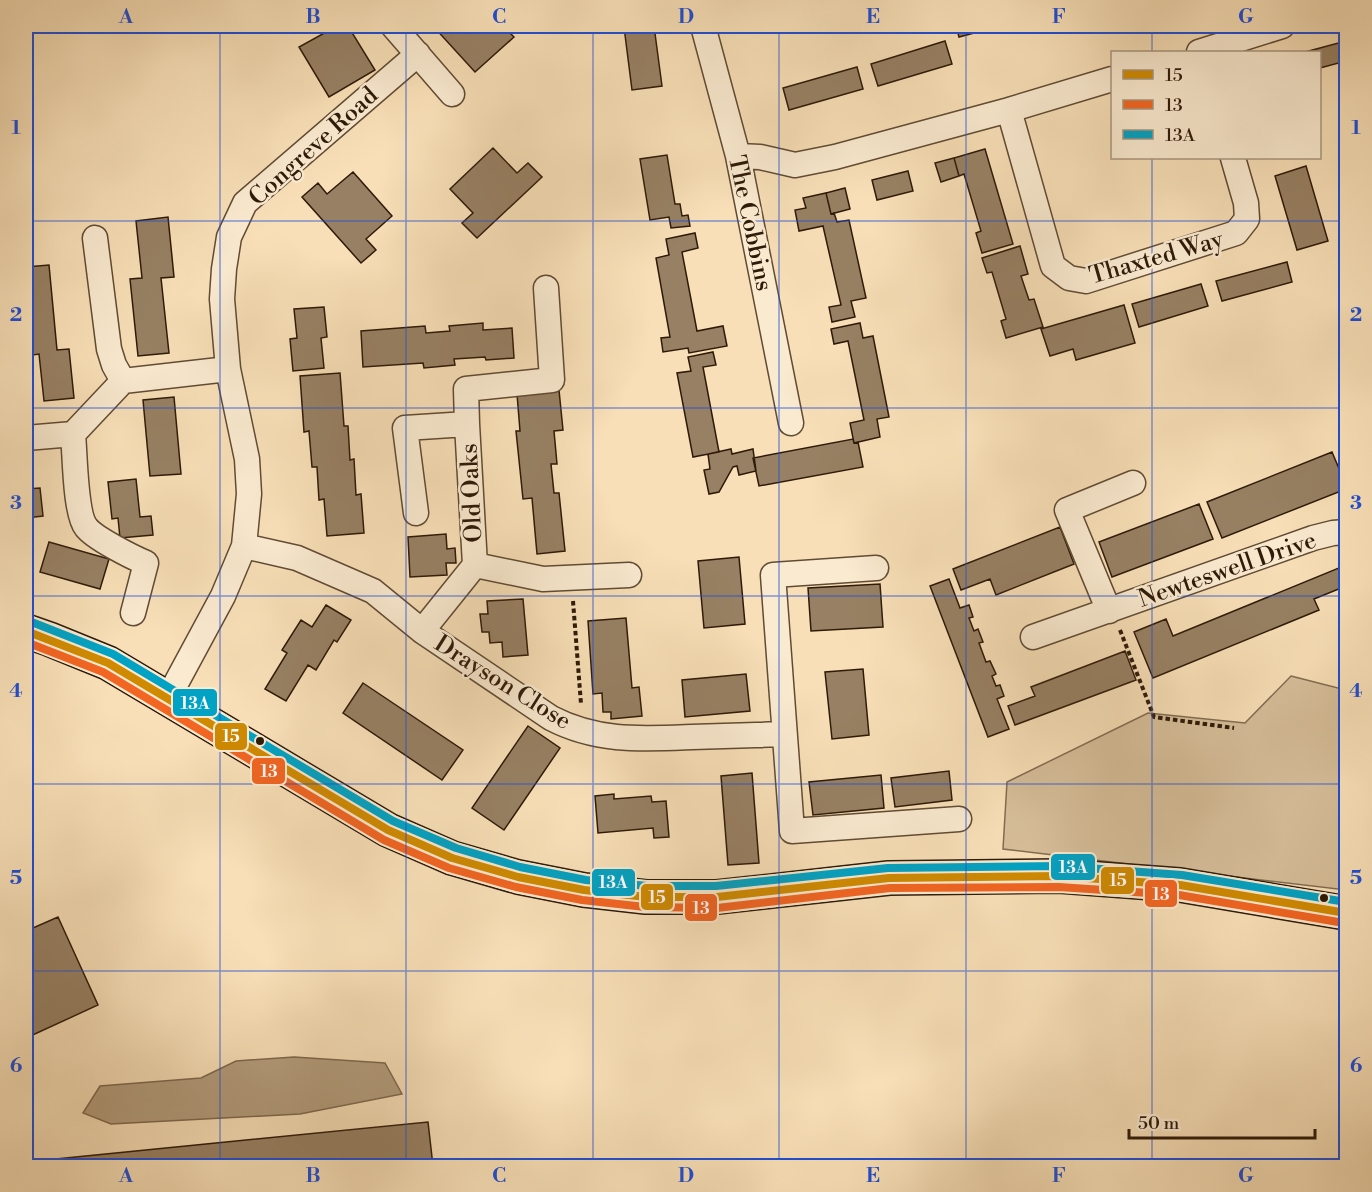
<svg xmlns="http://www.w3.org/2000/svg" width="1372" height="1192" font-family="'Libre Bodoni',serif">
	<rect width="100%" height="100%" fill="#f8dfb7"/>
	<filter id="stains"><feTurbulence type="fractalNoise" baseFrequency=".00333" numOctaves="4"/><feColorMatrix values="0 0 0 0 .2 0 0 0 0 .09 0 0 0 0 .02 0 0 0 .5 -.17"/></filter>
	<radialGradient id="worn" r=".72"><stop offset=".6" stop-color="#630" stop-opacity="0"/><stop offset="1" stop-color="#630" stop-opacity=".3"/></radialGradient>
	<path fill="#d6be99" stroke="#826c51" stroke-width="1.5" d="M1291,676L1346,690V890L1003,849L1007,782L1148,713L1245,723Z"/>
	<path fill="#b39c7c" stroke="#7e684e" stroke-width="1.5" d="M294,1057L385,1063L402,1094L300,1114L111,1124L83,1113L100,1086L201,1078L236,1061Z"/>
	<path fill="#978063" stroke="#2e1a09" stroke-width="1.5" d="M337,26H348L375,70L329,97L299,47Z
		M433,26H503L514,37L475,72Z
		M654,26L662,86L632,90L624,27Z
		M956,26H1000L959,37Z
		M945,41L952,64L878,86L871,64Z
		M1346,41V61L1320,68V52H1305Z
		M857,67L863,89L789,110L783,88Z
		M493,148L517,173L528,163L542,177L477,238L462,223L473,213L450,189Z
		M985,149L1013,244L982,253L976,233L981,231L964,174L959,176L954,158Z
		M667,155L675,204H680L682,216L688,215L690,226L671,228L669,217L650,220L640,159Z
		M954,158L959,176L941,182L935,163Z
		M1306,166L1328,241L1297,250L1275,176Z
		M908,171L913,191L877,200L872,180Z
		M353,172L392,216L366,239L376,250L361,263L302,197L318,183L327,194Z
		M845,188L850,209L831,214L826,193Z
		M826,193L831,214L834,213L837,222L849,220L866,298L851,301L855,317L832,322L829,307L841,305L823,226L799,231L795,210L806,208L803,198Z
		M168,217L174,277L161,278L169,353L138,356L130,279L142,278L136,221Z
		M695,233L698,248L682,252L697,331L723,326L727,346L689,353L688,348L663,352L661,338L670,337L656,258L669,255L666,239Z
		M1020,246L1028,274L1021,276L1029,300L1034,299L1043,327L1006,338L1001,321L1006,319L992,272L987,273L982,258Z
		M1287,262L1292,282L1222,301L1216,281Z
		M49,265L57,350L69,349L74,398L44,401L39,354L26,356V267Z
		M1201,284L1208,306L1139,327L1132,304Z
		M1124,305L1135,343L1076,360L1073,349L1050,356L1041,329Z
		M324,307L327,337L321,338L324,368L293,371L290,339L297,338L294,309Z
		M483,323V330L512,328L514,358L486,360L485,357L454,359L455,365L424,368L423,363L363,367L361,331L425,326L426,333L450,331L449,326Z
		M860,323L863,338L873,336L889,417L877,419L880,437L854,443L850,423L864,420L848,341L834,344L831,329Z
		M713,352L716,365L703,367L719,452L693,457L677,373L691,371L688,357Z
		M340,373L344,426H348L350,460L354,459L356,495L361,494L364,533L327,536L324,499L319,500L317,467H312L309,431L304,432L300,376Z
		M559,390L563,430L554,431L557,464H551L554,493H559L565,551L537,554L532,498L523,499L516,431H520L517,394Z
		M174,397L181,474L150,476L143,400Z
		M853,439L854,443L858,442L863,467L759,486L753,458Z
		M731,449L732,454L753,449L756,471L739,475L737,466L733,467L719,492L709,494L704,470L710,469L708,454Z
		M1332,452L1340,471L1346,468V489L1222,538L1207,502Z
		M136,479L140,517L151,516L153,535L120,538L118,518L112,519L108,482Z
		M40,488L43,516L26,518V489Z
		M1199,504L1213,539L1112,577L1099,542Z
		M1060,527L1074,564L996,595L990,579L961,590L953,569Z
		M446,534L447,549L455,548L456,563H446L447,575L410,577L408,537Z
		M49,542L109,559L100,589L40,572Z
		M739,557L745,624L704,628L698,561Z
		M1346,565V586L1314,599L1319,610L1153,678L1134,632L1166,619L1173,636Z
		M949,579L960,608L969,605L973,617L969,618L974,631L978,629L983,642L979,643L986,662L990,661L996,674L992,676L996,686L1000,685L1004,696L997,699L1009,729L988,737L930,586Z
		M880,584L883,627L811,631L808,588Z
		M523,599L528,655L503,657L502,642L490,643L489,632H482L480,614H488L487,601Z
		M326,605L351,620L337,642L334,640L316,670L308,665L286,701L265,689L287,653L282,650L301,620L312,627Z
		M626,618L632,688L639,687L642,716L611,719V712H603L602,693L593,694L588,621Z
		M1125,651L1136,680L1015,725L1008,706L1035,696L1031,687Z
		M863,669L869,735L832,739L825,672Z
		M746,674L750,711L685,717L682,680Z
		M363,683L463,750L442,780L343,713Z
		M528,726L560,748L504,830L472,808Z
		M949,771L952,800L895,807L891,778Z
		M752,773L759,863L728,865L721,776Z
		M881,775L884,808L813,815L809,782Z
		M614,794V799L651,796L652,802L666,801L669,837L654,838L653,828L598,833L595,796Z
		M58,917L98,1005L26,1038V931Z
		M428,1122L433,1166H26V1162Z"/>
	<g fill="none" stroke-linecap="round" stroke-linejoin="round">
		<g stroke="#604b34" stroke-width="27">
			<path id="street" d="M393,26L452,94
				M703,26L738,156L791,423
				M1199,52L1282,26
				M1009,110L1053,266L1069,278L1086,281L1236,233L1247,219L1246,203L1233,158
				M738,156L760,157L795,165L835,157L1009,110L1112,79
				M95,238L109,349L114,365L123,381
				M467,424L466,389L552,380L546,288
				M73,434C75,454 75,513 86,527C94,538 132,557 146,563L133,613
				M26,438L73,434L123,381L228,369
				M416,513L405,428L467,424L475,565L422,631
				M244,546L297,558L373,591L422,631L551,718C597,742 641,739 692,737C722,736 753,735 784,734
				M475,565L543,579L629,575
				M876,568L773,575L792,831L959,819
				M1109,611L1067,510L1133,483
				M1033,637L1313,538L1333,533L1346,532
				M168,698L223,596L244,546L249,494L247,459L228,369L222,299L224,269L229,237L245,203L418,54"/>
		</g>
		<g stroke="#2e1a09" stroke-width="36">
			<path id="secondary" d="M26,631L49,639L108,663L388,830L452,858L518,877L584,890L646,897H717L889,878L1059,876L1180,885L1346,913"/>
		</g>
		<path stroke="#2e1a09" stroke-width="4" stroke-dasharray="4.5 3" stroke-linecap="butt" d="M573,601L581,704
			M1120,630L1154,717L1234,728"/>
		<use href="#street" stroke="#faead0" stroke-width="24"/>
		<use href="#secondary" stroke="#faead0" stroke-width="33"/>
		<g stroke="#faead0" stroke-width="12">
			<path id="bus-1" d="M26,631L108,663L388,830L452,858L518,877L584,890L646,897H717L889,878L1059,876L1180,885L1346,913"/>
		</g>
		<g stroke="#faead0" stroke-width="12">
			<path id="bus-2" d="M26,642L103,672L384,840L449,868L516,887L582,900L645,907L717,908L890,888L1059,887L1179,895L1344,923"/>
		</g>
		<g stroke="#faead0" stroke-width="12">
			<path id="bus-3" d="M29,621L113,654L393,821L456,848L520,867L586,880L647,886H716L888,868L1060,866L1182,875L1346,902"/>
		</g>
		<use href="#bus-1" stroke="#cf8a02" stroke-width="8"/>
		<use href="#bus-2" stroke="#f26522" stroke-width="8"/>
		<use href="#bus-3" stroke="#02a2c4" stroke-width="8"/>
	</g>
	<path fill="none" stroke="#1d4ed8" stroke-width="1.5" stroke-opacity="0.55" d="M220,26V1166M406,26V1166M593,26V1166M779,26V1166M966,26V1166M1152,26V52M1152,158V1166M26,221H1346M26,408H1346M26,596H1346M26,784H1346M26,971H1346"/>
	<g fill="#2e1a09" stroke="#faead0" stroke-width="2">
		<circle cx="260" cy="741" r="5"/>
		<circle cx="1324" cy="898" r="5"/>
	</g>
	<g text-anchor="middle" stroke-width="5" stroke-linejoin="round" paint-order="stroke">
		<g font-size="24" fill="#2e1a09" stroke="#faead0">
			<text transform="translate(313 146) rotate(-42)" y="8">Congreve Road</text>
			<text transform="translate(751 223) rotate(78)" y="8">The Cobbins</text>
			<text transform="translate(1156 257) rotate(-16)" y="8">Thaxted Way</text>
			<text transform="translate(471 493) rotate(-93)" y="8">Old Oaks</text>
			<text transform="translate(1227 569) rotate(-19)" y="8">Newteswell Drive</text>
			<text transform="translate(503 682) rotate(32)" y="8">Drayson Close</text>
		</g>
	</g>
	<g stroke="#faead0" stroke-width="2">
		<rect x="172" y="688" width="46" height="29" rx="6" fill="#02a2c4"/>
		<rect x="214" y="722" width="34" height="29" rx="6" fill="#cf8a02"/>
		<rect x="251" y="757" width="35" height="28" rx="6" fill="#f26522"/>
		<rect x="1050" y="853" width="46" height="28" rx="6" fill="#02a2c4"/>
		<rect x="1100" y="866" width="35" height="29" rx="6" fill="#cf8a02"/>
		<rect x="591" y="868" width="45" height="29" rx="6" fill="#02a2c4"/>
		<rect x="1144" y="879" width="34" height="29" rx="6" fill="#f26522"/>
		<rect x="640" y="883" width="34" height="28" rx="6" fill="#cf8a02"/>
		<rect x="684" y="893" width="34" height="29" rx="6" fill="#f26522"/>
	</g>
	<g font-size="16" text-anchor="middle" font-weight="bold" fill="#fff">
		<text x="195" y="709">13A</text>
		<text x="231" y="742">15</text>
		<text x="269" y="777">13</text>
		<text x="1073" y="873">13A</text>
		<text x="1118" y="886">15</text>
		<text x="613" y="888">13A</text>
		<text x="1161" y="900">13</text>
		<text x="657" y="903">15</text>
		<text x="701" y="914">13</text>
	</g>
	<rect width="1372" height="1192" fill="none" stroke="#f8dfb7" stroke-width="66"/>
	<rect x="1111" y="51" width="210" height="108" fill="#faead0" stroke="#a89780" stroke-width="1.5"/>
	<rect x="1123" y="70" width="30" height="9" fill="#cf8a02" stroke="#a89780" stroke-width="1.5"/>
	<text x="1165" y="81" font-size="18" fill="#2e1a09">15</text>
	<rect x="1123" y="100" width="30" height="9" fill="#f26522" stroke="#a89780" stroke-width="1.5"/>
	<text x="1165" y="111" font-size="18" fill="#2e1a09">13</text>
	<rect x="1123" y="130" width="30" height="9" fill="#02a2c4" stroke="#a89780" stroke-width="1.5"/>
	<text x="1165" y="141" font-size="18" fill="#2e1a09">13A</text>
	<path d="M1129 1129v9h186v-9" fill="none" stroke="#2e1a09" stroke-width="3"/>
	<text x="1138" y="1129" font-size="18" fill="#2e1a09" stroke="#faead0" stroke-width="4.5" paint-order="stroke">50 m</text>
	<rect x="33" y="33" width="1306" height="1126" fill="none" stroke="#1d4ed8" stroke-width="2"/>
	<g font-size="20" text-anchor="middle" font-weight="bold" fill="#1d4ed8">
		<text x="126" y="23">A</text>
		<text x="313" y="23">B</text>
		<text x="499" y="23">C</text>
		<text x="686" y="23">D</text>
		<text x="873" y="23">E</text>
		<text x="1059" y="23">F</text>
		<text x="1246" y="23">G</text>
		<text x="16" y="134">1</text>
		<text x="1356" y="134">1</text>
		<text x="16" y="321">2</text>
		<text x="1356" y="321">2</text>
		<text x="16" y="509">3</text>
		<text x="1356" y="509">3</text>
		<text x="16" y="697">4</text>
		<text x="1356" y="697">4</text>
		<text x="16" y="884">5</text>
		<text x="1356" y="884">5</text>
		<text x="16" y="1072">6</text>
		<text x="1356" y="1072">6</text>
		<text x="126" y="1182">A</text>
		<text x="313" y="1182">B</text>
		<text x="499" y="1182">C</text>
		<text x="686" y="1182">D</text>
		<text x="873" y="1182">E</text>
		<text x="1059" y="1182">F</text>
		<text x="1246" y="1182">G</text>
	</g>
	<rect width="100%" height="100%" filter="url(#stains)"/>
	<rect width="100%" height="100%" fill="url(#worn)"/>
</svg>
